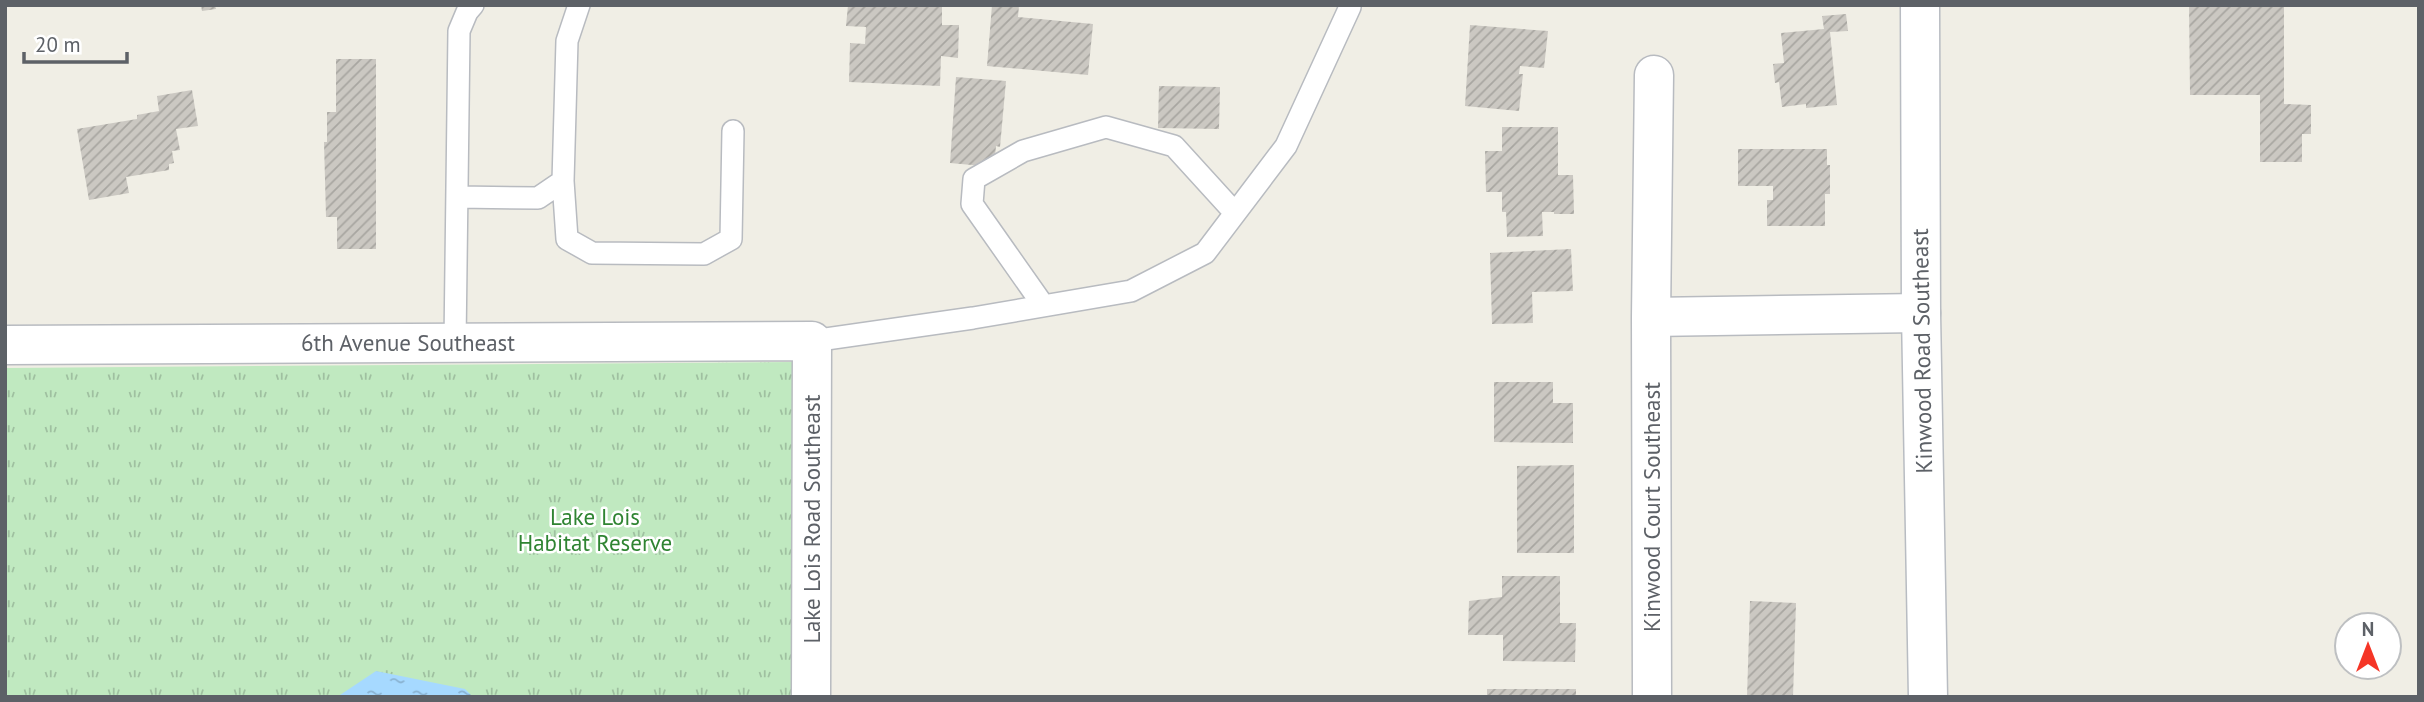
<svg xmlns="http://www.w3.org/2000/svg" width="2424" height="702" font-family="'PT Sans',sans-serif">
	<defs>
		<pattern id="park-tufts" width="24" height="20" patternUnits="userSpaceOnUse" patternTransform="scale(1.75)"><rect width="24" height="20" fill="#c0e9c0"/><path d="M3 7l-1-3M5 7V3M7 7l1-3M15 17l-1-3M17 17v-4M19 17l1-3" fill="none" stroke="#9fc0a0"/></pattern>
		<pattern id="water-ripples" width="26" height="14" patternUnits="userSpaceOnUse" patternTransform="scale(1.75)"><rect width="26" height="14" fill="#a6d9ff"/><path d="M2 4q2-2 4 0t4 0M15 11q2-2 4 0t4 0" fill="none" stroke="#8ab3d2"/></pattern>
		<pattern id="building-hatch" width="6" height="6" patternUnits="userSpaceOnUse" patternTransform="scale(1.75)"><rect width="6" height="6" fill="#cbc8c2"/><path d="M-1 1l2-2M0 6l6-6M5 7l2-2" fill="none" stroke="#a8a6a1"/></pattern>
	</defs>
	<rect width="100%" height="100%" fill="#f0eee5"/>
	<path fill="url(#park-tufts)" d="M796,362L799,697H5V368Z"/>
	<path fill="url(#water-ripples)" d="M376,671L465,689L473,697H337Z"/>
	<path fill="url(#building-hatch)" d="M201,5H215L216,9L202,11Z
		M848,5H942V25H959L958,58L941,56L940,86L849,82L850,43L865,44L866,27L846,26Z
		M992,5H1019L1018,17L1093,24L1088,75L987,66Z
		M2189,5H2284V104L2311,105V134H2302V162H2260V95H2190Z
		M1846,14L1848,31L1830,32L1837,105L1806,108V104L1782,107L1779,82L1775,83L1773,64L1784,63L1781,33L1824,29L1822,16Z
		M1470,25L1548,31L1544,68L1520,66L1519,74H1523L1519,111L1465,106Z
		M336,59H376V249H337V217H326L324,142H327V112H336Z
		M956,77L1006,81L1000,147L996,146L994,167L950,163Z
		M1159,86L1220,87L1219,129L1158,128Z
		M192,90L198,126L176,129L180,150L172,151L174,163L169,164V170L126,177L129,193L89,200L77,129L137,119V115L159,111L157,96Z
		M1502,127H1558V175H1573L1574,214H1554V212H1542L1543,236L1507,237L1506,212H1502V192H1486L1485,151H1502Z
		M1738,149H1827V165H1830V194H1825V226H1767V200H1773V186H1738Z
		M1571,249L1573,291L1532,292L1533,323L1492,324L1490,253Z
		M1494,382H1553V403H1573V443L1494,442Z
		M1574,465V553H1517V466Z
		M1502,576H1560V623H1576L1575,662L1503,661V635H1468L1469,601L1502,597Z
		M1750,601L1796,603L1793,697H1747Z
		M1487,689H1576V697H1487Z"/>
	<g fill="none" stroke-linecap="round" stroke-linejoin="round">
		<g stroke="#b8bbc0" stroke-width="24">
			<path id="lane" d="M563,181L567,239L592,253L704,254L731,239L733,131
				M457,197L538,198L563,181L567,41L579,5
				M1043,305L972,204L974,179L1023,151L1106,127L1174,146L1235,213
				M812,341L973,318L1131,291L1205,253L1286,146L1350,7
				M455,343L459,31L467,12L473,5"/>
		</g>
		<g stroke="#b8bbc0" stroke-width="41">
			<path id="street" d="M1651,317L1921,313
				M5,345L812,341L811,697
				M1652,697L1651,317L1654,75"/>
		</g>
		<g stroke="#b8bcc2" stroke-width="41">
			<path id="secondary" d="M1920,5L1921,313L1928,697"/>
		</g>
		<use href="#lane" stroke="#fff" stroke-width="21"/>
		<use href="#street" stroke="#fff" stroke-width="38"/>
		<use href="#secondary" stroke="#fff" stroke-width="38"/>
	</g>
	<g text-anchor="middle" stroke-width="5" stroke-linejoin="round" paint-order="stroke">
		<g font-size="23" fill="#5d6167" stroke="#fff">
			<text x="408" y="351">6th Avenue Southeast</text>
			<text transform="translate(1922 351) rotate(-91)" y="8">Kinwood Road Southeast</text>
			<text transform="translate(1652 507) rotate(-90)" y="8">Kinwood Court Southeast</text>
			<text transform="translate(812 519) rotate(-90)" y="8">Lake Lois Road Southeast</text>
		</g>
		<g font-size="23" fill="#2f8432" stroke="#fff">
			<text x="595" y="525">Lake Lois<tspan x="595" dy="26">Habitat Reserve</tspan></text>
		</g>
	</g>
	<rect width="2424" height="702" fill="none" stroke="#5d6167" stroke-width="14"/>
	<g transform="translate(2368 646)"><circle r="33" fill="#ffffff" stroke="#bec0c2" stroke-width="2"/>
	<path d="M0-5L12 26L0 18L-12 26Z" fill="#f53526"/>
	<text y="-10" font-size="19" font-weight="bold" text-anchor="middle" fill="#5d6167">N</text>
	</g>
	<path d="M24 52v10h103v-10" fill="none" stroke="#5d6167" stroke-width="3.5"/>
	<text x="35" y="52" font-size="21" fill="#5d6167" stroke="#ffffff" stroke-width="5" paint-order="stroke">20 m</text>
</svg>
